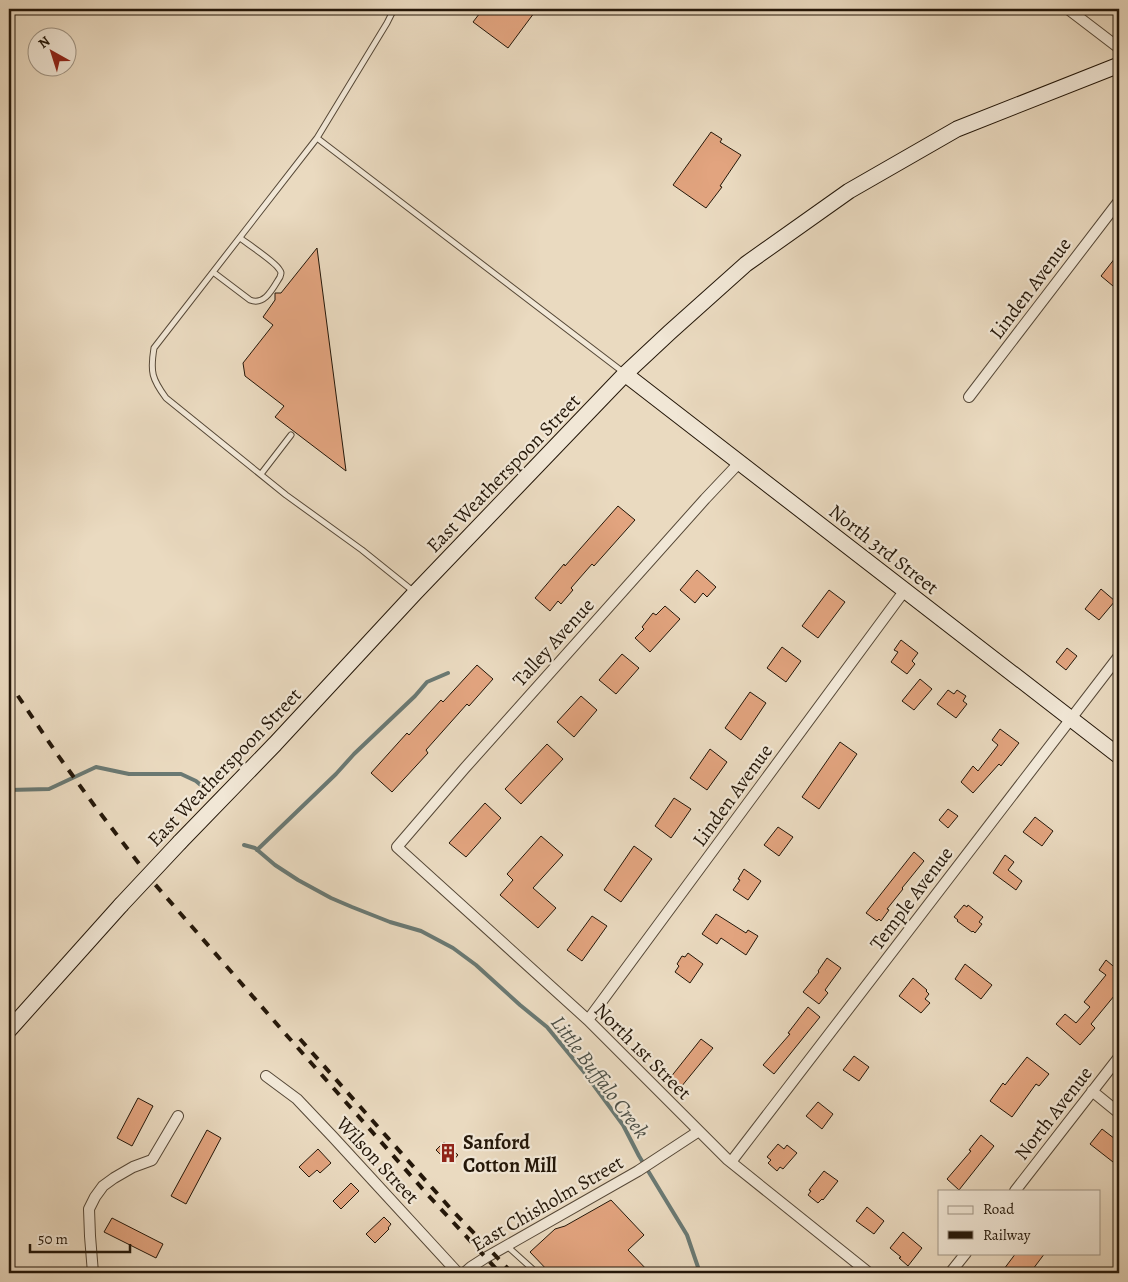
<svg xmlns="http://www.w3.org/2000/svg" width="1128" height="1282" font-family="Alegreya,serif">
	<rect width="100%" height="100%" fill="#eadac0"/>
	<filter id="stains"><feTurbulence type="fractalNoise" baseFrequency=".004" numOctaves="4"/><feColorMatrix values="0 0 0 0 .2 0 0 0 0 .09 0 0 0 0 .02 0 0 0 .5 -.17"/></filter>
	<radialGradient id="worn" r=".72"><stop offset=".6" stop-color="#630" stop-opacity="0"/><stop offset="1" stop-color="#630" stop-opacity=".3"/></radialGradient>
	<g fill="none" stroke-linecap="round" stroke-linejoin="round">
		<path stroke="#6a7973" stroke-width="4" d="M9,790L49,789L96,767L129,774H181L196,781L203,787
			M244,845L255,848L275,865L298,880L331,898L352,907L390,922L421,931L453,948L476,965L520,1005L547,1027L584,1072L623,1125L639,1156L687,1235L700,1273
			M257,850L336,774L354,754L415,696L427,682L448,673"/>
	</g>
	<path fill="#e2a47f" stroke="#241709" d="M483,9H537L508,48L473,22Z
		M711,132L722,139L720,142L741,155L720,186L722,187L706,208L673,185Z
		M317,248L346,471L275,417L284,406L245,376L243,363L273,325L263,317L275,300V293H281Z
		M1119,253V279L1113,286L1101,276Z
		M618,506L635,520L594,566L592,564L571,588L573,590L561,604L558,601L550,611L535,598L564,564L565,566Z
		M697,570L716,587L707,597L703,593L695,603L680,590Z
		M1101,589L1115,601L1099,620L1085,609Z
		M829,590L845,602L818,638L802,626Z
		M665,606L680,619L650,652L635,638L644,629L642,627L653,613L656,615Z
		M901,640L918,653L912,661L915,664L907,674L891,662L898,652L894,650Z
		M782,647L801,661L786,682L767,668Z
		M1067,648L1077,656L1066,670L1056,662Z
		M622,654L639,668L616,694L599,680Z
		M477,665L493,679L469,706L467,704L426,750L428,753L392,792L371,773L407,733L409,735L441,700L443,702Z
		M920,679L932,689L914,710L902,701Z
		M948,690L954,694L957,690L966,696L963,701L967,704L956,718L937,704Z
		M750,692L766,703L741,740L725,728Z
		M581,696L597,710L574,737L557,722Z
		M1000,729L1019,743L1001,766L999,764L973,793L961,782L973,766L978,771L998,745L992,740Z
		M840,742L857,754L819,809L802,797Z
		M547,744L563,759L521,804L505,789Z
		M710,749L727,762L707,790L690,778Z
		M674,798L691,809L671,838L655,826Z
		M485,803L501,818L466,857L449,843Z
		M948,809L958,816L948,828L939,820Z
		M1035,817L1053,831L1042,846L1023,832Z
		M778,827L793,837L779,856L764,845Z
		M541,836L563,855L533,888L556,908L538,928L500,895L513,880L507,874Z
		M634,846L652,859L621,902L604,890Z
		M914,852L924,861L907,882L902,888L903,889L887,909L889,910L881,921L879,919L877,921L866,913Z
		M1005,855L1014,862L1008,870L1022,881L1016,890L993,873Z
		M744,869L761,881L748,900L733,890L740,880L738,879Z
		M964,905L967,907L968,905L983,917L979,922L982,924L975,933L973,931L972,932L957,921L958,920L954,917Z
		M716,914L746,933L748,930L758,936L746,955L721,938L717,944L702,934Z
		M592,916L607,926L582,961L567,950Z
		M688,953L703,964L690,983L675,972L679,966L677,964L682,956L685,957Z
		M827,958L841,968L825,990L828,993L819,1004L803,992L819,972L818,971Z
		M1106,960L1119,971V990L1091,1024L1095,1028L1080,1045L1056,1024L1065,1014L1076,1023L1090,1007L1084,1002L1106,975L1099,970Z
		M965,964L992,985L981,999L955,979Z
		M913,978L927,990L926,991L929,994L925,999L930,1003L921,1013L899,996Z
		M808,1007L820,1017L774,1074L763,1065L790,1034L788,1033Z
		M701,1039L713,1048L681,1087L670,1078Z
		M854,1056L869,1067L859,1081L843,1070Z
		M1027,1057L1049,1074L1039,1086L1036,1084L1012,1117L990,1101L1003,1083L1005,1085Z
		M138,1098L153,1106L132,1146L117,1138Z
		M818,1102L833,1114L822,1129L806,1116Z
		M1102,1129L1119,1142V1154L1113,1162L1090,1144Z
		M207,1130L221,1138L186,1204L171,1196Z
		M981,1135L994,1146L959,1190L947,1179L971,1151L969,1150Z
		M444,1142L458,1155L450,1164L436,1150Z
		M778,1144L784,1149L787,1145L797,1153L783,1169L780,1167L777,1171L768,1163L771,1160L767,1157Z
		M318,1149L331,1163L320,1173L317,1170L309,1177L299,1167Z
		M824,1171L838,1181L823,1200L822,1199L818,1203L808,1195L811,1191L809,1190Z
		M351,1183L359,1191L341,1209L333,1201Z
		M611,1200L644,1235L628,1250L650,1273H550L530,1252L555,1229L565,1226Z
		M867,1207L884,1221L874,1234L856,1221Z
		M384,1217L391,1224L388,1228L389,1229L375,1243L366,1234Z
		M112,1218L163,1244L156,1258L104,1232Z
		M903,1232L922,1248L908,1266L899,1258L901,1257L890,1248Z
		M1016,1253H1045L1030,1273H1001Z"/>
	<g fill="none" stroke-linecap="round" stroke-linejoin="round">
		<g stroke="#564837" stroke-width="7">
			<path id="lane" d="M394,9L387,23L317,138L154,348C150,372 152,379 166,398L286,495L362,550L413,591
				M317,138L623,372
				M213,272L250,300C265,306 273,288 280,277C281,273 282,273 279,269C275,262 248,244 240,238
				M261,474L291,435
				M507,1246L537,1273"/>
		</g>
		<g stroke="#564837" stroke-width="12">
			<path id="street" d="M1068,9L1119,48
				M969,397L1119,201
				M739,463L705,499L464,769L397,847L588,1020L727,1159L869,1273
				M588,1020L905,590
				M266,1076L297,1099L333,1137L458,1273
				M1092,1091L1119,1113
				M731,1162L1119,656
				M1015,1191L1119,1057
				M93,1273L90,1236L89,1209L95,1197L103,1186L114,1178L133,1167L152,1160L178,1116
				M464,1273L471,1267L485,1258L638,1171L699,1131
				M950,1273L966,1253"/>
		</g>
		<g stroke="#241709" stroke-width="17">
			<path id="secondary" d="M625,374L1119,756
				M180,842L275,744L415,593L625,374L670,332L746,264L849,191L957,129L1119,65
				M9,1030L121,905"/>
		</g>
		<use href="#lane" stroke="#f1e7d6" stroke-width="5"/>
		<use href="#street" stroke="#f1e7d6" stroke-width="10"/>
		<use href="#secondary" stroke="#f1e7d6" stroke-width="15"/>
		<path stroke="#241709" stroke-width="4" stroke-dasharray="9 9" stroke-linecap="butt" d="M9,680L18,696L57,754L94,805L153,882L282,1030L428,1195L500,1273
			M300,1039L451,1209L512,1273"/>
		<g stroke="#241709" stroke-width="17" stroke-linecap="butt">
			<path id="secondary-bridge" d="M121,905L180,842"/>
		</g>
		<use href="#secondary-bridge" stroke="#f1e7d6" stroke-width="15"/>
	</g>
	<defs>
		<g id="building-bare" transform="scale(1.5)"><path d="M-4-6H4V6H1V3H-1V6H-4ZM-2.5-4.3h1.7v1.8h-1.7ZM.8-4.3h1.7v1.8H.8ZM-2.5-1h1.7V.8h-1.7ZM.8-1h1.7V.8H.8Z" fill="#8f2418" stroke="#f1e7d6" stroke-width="2.5" paint-order="stroke"/></g>
	</defs>
	<g fill-rule="evenodd">
		<use href="#building-bare" x="448" y="1153"/>
	</g>
	<g text-anchor="middle" stroke-width="4.5" stroke-linejoin="round" paint-order="stroke">
		<g font-size="20" fill="#241709" stroke="#f1e7d6">
			<text transform="translate(1030 288) rotate(-53)" y="7">Linden Avenue</text>
			<text transform="translate(503 473) rotate(-46)" y="7">East Weatherspoon Street</text>
			<text transform="translate(884 549) rotate(38)" y="7">North 3rd Street</text>
			<text transform="translate(553 642) rotate(-48)" y="7">Talley Avenue</text>
			<text transform="translate(224 767) rotate(-46)" y="7">East Weatherspoon Street</text>
			<text transform="translate(732 795) rotate(-54)" y="7">Linden Avenue</text>
			<text transform="translate(911 898) rotate(-53)" y="7">Temple Avenue</text>
			<text transform="translate(643 1051) rotate(45)" y="7">North 1st Street</text>
			<text transform="translate(1053 1113) rotate(-52)" y="7">North Avenue</text>
			<text transform="translate(378 1160) rotate(47)" y="7">Wilson Street</text>
			<text transform="translate(547 1203) rotate(-30)" y="7">East Chisholm Street</text>
		</g>
		<g font-size="20" font-weight="bold" fill="#241709" stroke="#f1e7d6" text-anchor="start">
			<text x="463" y="1149">Sanford<tspan x="463" dy="23">Cotton Mill</tspan></text>
		</g>
		<g font-size="21" font-style="italic" fill="#4d5047" stroke="#f1e7d6">
			<text transform="translate(600 1077) rotate(53)" y="7">Little Buffalo Creek</text>
		</g>
	</g>
	<rect width="1128" height="1282" fill="none" stroke="#eadac0" stroke-width="30"/>
	<rect x="10" y="10" width="1108" height="1262" fill="none" stroke="#241709" stroke-width="2.5"/>
	<rect x="15" y="15" width="1098" height="1252" fill="none" stroke="#241709"/>
	<rect x="938" y="1190" width="162" height="65" fill="#f1e7d6" stroke="#9f9484"/>
	<rect x="948" y="1206" width="25" height="8" fill="#f1e7d6" stroke="#9f9484"/>
	<text x="983" y="1214" font-size="15" fill="#241709">Road</text>
	<rect x="948" y="1231" width="25" height="8" fill="#241709" stroke="#9f9484"/>
	<text x="983" y="1240" font-size="15" fill="#241709">Railway</text>
	<g transform="translate(52 52) rotate(321)"><circle r="24" fill="#f1e7d6" stroke="#9f9484"/>
	<path d="M0-4L9 19L0 12L-9 19Z" fill="#8f2418"/>
	<text y="-8" font-size="14" font-weight="bold" text-anchor="middle" fill="#241709">N</text>
	</g>
	<path d="M30 1244v8h100v-8" fill="none" stroke="#241709" stroke-width="2.5"/>
	<text x="38" y="1244" font-size="15" fill="#241709" stroke="#f1e7d6" stroke-width="4" paint-order="stroke">50 m</text>
	<rect width="100%" height="100%" filter="url(#stains)"/>
	<rect width="100%" height="100%" fill="url(#worn)"/>
</svg>
